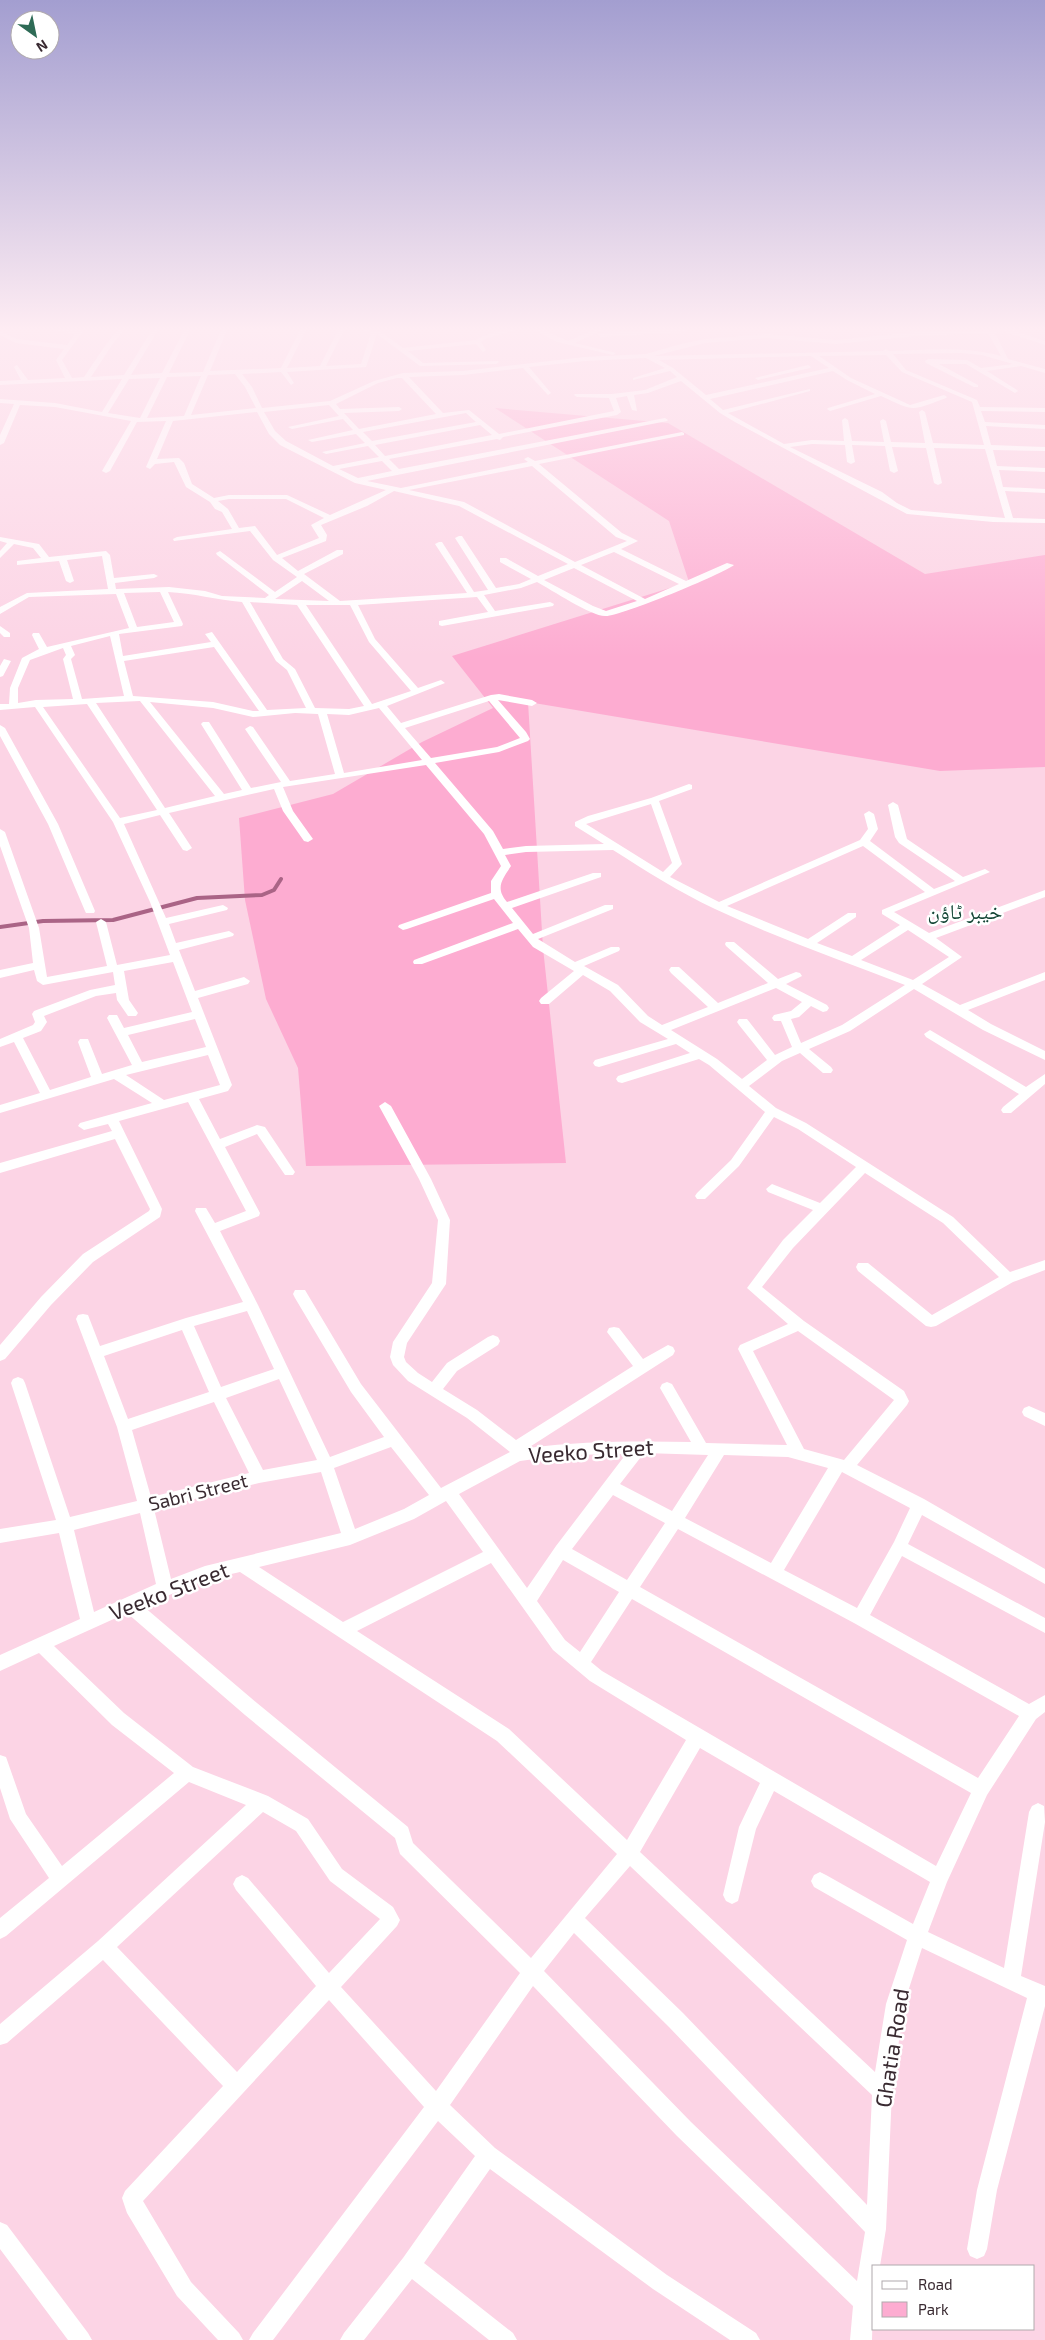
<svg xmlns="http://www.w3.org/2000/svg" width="1045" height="2340" font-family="'Exo 2','Noto Naskh Arabic',sans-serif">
	<rect width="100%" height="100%" fill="#fcd4e5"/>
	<path fill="#fdacd1" d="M495,408L668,423L925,574L1045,555V767L940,771L528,702L543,948L566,1163L306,1166L298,1068L266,999L245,900L239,818L333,794L422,742L493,708L452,656L689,582L669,521Z"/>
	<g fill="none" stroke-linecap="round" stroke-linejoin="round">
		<path stroke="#aa6486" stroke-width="4" d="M0,927L43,921L113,920L197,898L262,895L274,890L281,879"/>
		<path fill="#fff" fill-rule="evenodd" d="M53,330H84L62,360L72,378L84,377L107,343L118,330H124L112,345L91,377L124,375L152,330H158L131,375L162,373L184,330H190L169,373L203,372L221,330H227L210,371L281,368L300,330H306L287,368L320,366L338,330H344L326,366L361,364L371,333L362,330L380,331L403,348L476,340C488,332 503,330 517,330L487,338L481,342L486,350L483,352L476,344L408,351L423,363L498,361L499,362L496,364L420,366L377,334L366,367L287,372L294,383L291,385L281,372L242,374L252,387L262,408L330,401L374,381L403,373L463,371L585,357L646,354L681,344L705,339L767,334L836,340L916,332L1016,330L1015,331L1045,341V345L1005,332L995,333L1008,359L1045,369V373L1021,366L987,371L1017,390L1018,391L1015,393L966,364H939L978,385V387H974L926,363L925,361L928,359L967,360L981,368L1013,364L982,355L961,353L893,354L906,370L977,400L980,407L1045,408V412L981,411L985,422L1045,425V429L986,426L991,445L1045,447V451L993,450L997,466L1045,468V472L999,470L1003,487L1045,489V493L1005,491L1013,518L1045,519V523L993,522L907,514L735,422L720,413L681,381L648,393L634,395L637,411L632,410L627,396L616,398L621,412L617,415L503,437L500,440L497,439L389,459L399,469L665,418L668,420L667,421L367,481L401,488L528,462L524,459L528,457L535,461L682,432L684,433V435L539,464L622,533L638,541L621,549L686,581L727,563L734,565C723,574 621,616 606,616C592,617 552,590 537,582L521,588L484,595L495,611L550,602L554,604L553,606L442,626L439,625V621L488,612L477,597L358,605L375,639L418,688L441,680L445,683L387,706L401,723L491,695L499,694L532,700L537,703L532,706L498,700L526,732L530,739L528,741L499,752L435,763L493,831L503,849L526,846L604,844L575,826V822L588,816L651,798L689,784L692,785V789L659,801L682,864L670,877L719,902L860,840L868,829L864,814L869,811L874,814L878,829L870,841L934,889L955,881L899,843L895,837L888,805L893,802L898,805L907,839L963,877L985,869L990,872L894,912L929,933L1045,890V897L936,938L962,957L922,984L960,1005L1045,972V980L968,1010L991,1024L1045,1051V1060L983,1030L914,989L850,1031L809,1049L831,1067L833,1070L831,1073H823L800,1053L782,1061L749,1086L776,1108L806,1123L953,1217L1010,1272L1045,1260V1270L1013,1282L936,1326L931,1327L926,1326L858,1271L856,1267L858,1263H868L932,1315L999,1277L943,1223L865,1173L793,1248L762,1287L804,1321L904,1391L909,1401L907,1405L857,1465L924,1499L1045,1569V1584L922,1515L908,1544L1045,1618V1633L902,1556L870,1615L1029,1704L1045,1695V1712L1036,1719L987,1795L947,1882L928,1932L1004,1968L1029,1812L1032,1806L1038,1803L1044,1806L1045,1822L1021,1976L1045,1986V2006L997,2190L987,2249L984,2256L977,2259L970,2256L967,2249L977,2190L1027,1998L922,1948L904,2004L892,2091L886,2229L880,2266H874L872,2340H850L853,2306L677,2136L533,1986L450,2105L495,2148L667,2275L756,2333L760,2340H730L653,2289L490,2169L424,2263L513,2333L517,2340H489L412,2279L364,2340H340L344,2333L403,2258L475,2156L438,2121L273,2340H249L253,2333L424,2107L329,2000L143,2201L191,2282L239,2333L243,2340H218L177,2296L127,2213L122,2198L125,2191L223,2086L103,1960L7,2043L0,2045V2024L98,1941L246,1805L189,1782L6,1936L0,1939V1918L49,1878L10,1819L0,1788V1755L6,1757L26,1814L62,1866L174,1773L112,1725L39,1653L0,1671V1655L80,1619L59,1533L0,1543V1529L56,1520L11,1383L13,1379L18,1377L23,1379L25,1383L70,1517L137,1501L117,1427L76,1319L78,1315L83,1314L88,1315L100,1346L186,1318L243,1302L195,1211L196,1208H206L215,1223L246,1211L188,1102L119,1121L162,1209L160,1217L93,1262L51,1305L5,1359L0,1361V1345L41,1297L83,1254L149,1211L150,1209L115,1139L0,1173V1163L112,1131L108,1124L84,1130L78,1126L80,1123L152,1103L114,1079L0,1113V1105L40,1093L14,1042L0,1047V1039L33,1025L35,1022L32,1014L34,1011L90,990L115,985L113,972L43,985L37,981L34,970L0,978V970L33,963L29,928L0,846V829L5,832L39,928L47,977L107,966L96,922L101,919L106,922L117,965L170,955L150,902L113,822L35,707L0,710V704H9L10,688L22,658L39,649L32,635L33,633H39L47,647L129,628L116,594L29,597L0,614V607L27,593L108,589L102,556L67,560L74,581L70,583L66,581L59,561L17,565V561L41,558L33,548L14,544L0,558V551L7,543L0,541V537L39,544L49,557L106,551L110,555L114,578L154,574L158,576L154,578L115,583L116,589L169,587L205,591L222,596L265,598L269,595L217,555L216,553L220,551L275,592L297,577L273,560L250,531L174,541L173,539L177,537L232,529L222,512L215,509L210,502L186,487L174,462L155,464L150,469L146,467L166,421L137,422L110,471L106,473L102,471L131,421L55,407L20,405L4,443L0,445V435L14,404L0,403V399L55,403L102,412L122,379L0,385V381L21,380L14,367L17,365L28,380L65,378L56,360L64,349L16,343L0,335V331L17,339L67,345L75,334ZM988,333L1001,356C964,346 927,350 889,351L886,349L883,351L654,356L705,343L767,338L836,344L916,336ZM886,355L902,372L972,402L984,445L933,443L925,412L922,410L919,412L925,443L891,442L886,421L883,419L880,421L884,442L852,441L848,420L845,418L842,420L844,441L812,440L784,444L728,413L810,391V389L723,410L710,399L833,371L847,380L875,394L828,408L827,409L830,411L881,396C915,412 911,411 946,398L947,397L944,395L910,405L851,378L819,356ZM811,356L829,368L706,395L673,368L659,360ZM646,358L665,368L633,378V380L670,371L677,377L645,390L612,394H575L574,395L577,397L609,398L614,411L499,434L469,410L443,413L409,377L463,375L523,368L548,395L551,393L529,367L585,361ZM235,374L245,387L256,408L191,415L208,375ZM201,376L184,416L147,418L167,377ZM160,378L140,418L108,413L129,379ZM397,378H402L436,414L359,429L344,413L399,411L402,409L399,407L340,409L336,404L378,383ZM329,405L339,416L288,427L292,429L343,419L353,430L308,440L312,442L356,434L365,443L322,452L326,454L368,446L379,457L333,466L286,441L275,431L264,412ZM257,412L269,434L280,445L355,483L386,490L330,515L287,495H229L214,498L192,484L184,463L179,458L157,459L173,421ZM466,413L476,422L372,441L363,432ZM480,425L492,435L385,456L375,445ZM812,444L845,445L847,462L851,464L855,462L852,445L885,446L890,471L894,473L898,471L892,447L926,448L934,483L938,485L942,483L934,448L985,449L1005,518L911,510L897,503L882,492L790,447ZM382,461L392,471L358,478L339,469ZM532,466L616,537L627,541L575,562L464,502L409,490ZM394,491L459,506L568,564L538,576L506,558H500V562L531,579L519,584L496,588L462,536H459L455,538L488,590L474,592L442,542H439L435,544L467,593L340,601L304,574L343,554V550H337L298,571L282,558L326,541L327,535L321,525L367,506ZM229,499H286L324,518L311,525L319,538L277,555L255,526L239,528L228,509L218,501ZM614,552L679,584L645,599L581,565ZM574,568L637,601L606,611L593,606L544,580ZM302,581L329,601L275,599ZM160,592L174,622L137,627L124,593ZM168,592C193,593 217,600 242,602L276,661L287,670L306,708L267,710L212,632L205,634L211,642L123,656L119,634L182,626L183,624ZM250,602L297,605L364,706L349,709L315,708L295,669L283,659ZM306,605H350L369,642L411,691L372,704ZM110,636L124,696L82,699L71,659L75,655L71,646ZM214,647L259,711H253L213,702L133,696L124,661ZM63,648L66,655L63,659L73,699L36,700L18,703V688L30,660ZM140,701L215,796L165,808L96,703ZM489,701L520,738L497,747L431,758L405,728ZM150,702L213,708L253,717L295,713L318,714L335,774L290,781L253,727L250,726L245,729L281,782L251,788L209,722H203L201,724L242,790L224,794ZM87,704L157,810L120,818L43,707ZM379,708L422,760L344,773L327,714L349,715ZM426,765L484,834L501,866L491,881V893L399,925L398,927L403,930L407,929L494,899L513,923L414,960L413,962L414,964H422L518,929L533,947L574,971L541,998L539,1001L541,1004H549L583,975L610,991L640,1022L668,1039L595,1060L593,1063L595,1066L599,1067L676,1044L690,1053L618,1076L616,1079L618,1082L622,1083L699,1059L709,1065L765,1112L731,1160L697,1193L695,1196L697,1199H705L739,1166L774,1117L798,1129L856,1167L820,1203L772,1184L766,1189L768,1192L813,1210L783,1240L747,1288L788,1324L740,1345L738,1349L787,1445L706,1443L672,1384L667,1382L662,1384L660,1388L691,1442C636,1441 582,1441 528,1448L673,1355L675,1351L673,1347L668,1345L643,1359L619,1328L614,1327L609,1328L607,1332L633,1366L516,1440L477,1410L443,1389L457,1371L498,1345L500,1341L498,1337L493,1335L488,1337L447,1363L432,1382L418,1373L406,1362L404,1357L407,1343L446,1284L450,1220L431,1179L391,1106L385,1102L379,1106L419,1179L438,1220L432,1283L393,1342L390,1357L393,1365L408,1381L467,1418L510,1452L441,1488L361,1384L305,1290H295L293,1294L295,1298L351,1392L384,1437L330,1457L258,1305L220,1231L259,1216L260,1213L225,1147L257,1134L285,1175H293L295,1172L265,1127L257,1125L220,1139L199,1099L228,1091L232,1085L198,998L248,984L250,981L244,977L195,991L179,950L233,936L234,934L229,931L176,943L169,924L227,910L228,908L223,905L166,918L124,824L160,815L183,850L187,851L192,848L169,813L274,789L283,811L304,841L308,842L313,839L293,811L283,787ZM651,804L672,863L663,872L586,824ZM863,846L925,892L882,910V914L900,925L852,956L817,943L856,917V913H848L808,939L727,906ZM613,850C646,871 679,892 715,909C777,938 841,960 905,985L842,1025L801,1043L791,1019L799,1017L811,1006L823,1012L827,1011L829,1008L827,1005L786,984L802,976L800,973L796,972L778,979L734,942H726L725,944L726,946L768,983L718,1003L679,967H671L669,970L671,973L708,1007L662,1025L648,1016L618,985L584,966L619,951L620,949L619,947H611L575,962L538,939L613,909V905H605L533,934L512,908L601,877V873H593L507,902C495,888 502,880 511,866L505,855L526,852ZM908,930L949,957L913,980L861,960ZM173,962L192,1012L124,1028L117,1015H109L107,1018L132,1065L102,1074L88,1039H80L78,1042L91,1077L50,1090L23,1038L41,1031L47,1022L44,1016L96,996L116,993L117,1000L128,1016H136L138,1013L129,1000L124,971ZM776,988L802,1002L791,1011L774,1015L772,1018L774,1021H781L792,1047L775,1055L747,1019H739L737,1022L739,1025L767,1060L742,1079L717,1059L671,1030ZM195,1019L206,1047L142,1062L128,1035ZM208,1055L220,1085L164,1100L126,1075ZM247,1311L274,1369L221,1387L194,1326ZM182,1330L209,1392L128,1419L104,1356ZM798,1331L894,1400L844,1460L804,1449L753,1351ZM279,1379L317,1460L263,1470L226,1398ZM214,1402L249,1473L151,1497L132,1430ZM391,1447L429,1495L404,1509L355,1529L334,1468ZM644,1453L708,1455L672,1511L620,1484ZM626,1454L556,1546L527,1588L459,1494L520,1461L565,1455ZM724,1455L788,1457L828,1468L771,1563L685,1518ZM321,1472L341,1533L205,1566L171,1579L154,1509L259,1483ZM842,1472L910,1508L894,1542L857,1608L784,1570ZM613,1495L665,1523L627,1580L572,1549ZM446,1501L483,1552L343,1622L259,1567L350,1545L414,1519ZM140,1513L156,1584L94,1612L74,1530ZM678,1529L854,1623L1019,1716L978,1778L640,1587ZM563,1560L619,1592L580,1652L565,1640L537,1601ZM491,1563L553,1650L590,1681L686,1740L627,1840L509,1729L357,1631ZM240,1572L497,1741L617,1854L531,1958L413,1843L408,1827L257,1703L143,1606L205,1580ZM632,1599L971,1793L936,1866L602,1671L591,1662ZM127,1613L245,1715L395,1838L400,1854L520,1973L436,2091L341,1987L397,1926L400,1920L393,1907L342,1869L308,1819L268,1796L193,1767L124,1713L54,1646ZM700,1748L760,1783L739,1827L723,1895L726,1901L732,1904L738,1901L756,1829L774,1791L930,1882L913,1924L826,1875L820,1872L814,1875L811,1881L814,1887L907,1940L886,2004L875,2072L640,1852ZM263,1812L296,1831L330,1881L380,1919L329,1973L248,1878L242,1875L236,1878L233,1884L236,1890L316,1986L237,2072L117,1947ZM630,1866L872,2095L867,2205L683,2013L585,1918ZM574,1933L669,2027L865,2232L857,2281L691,2122L544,1971Z
			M535,330H543L568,341L594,330H602L575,343L616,353L613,355L557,342Z
			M654,330H688L685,332L601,337L598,335L601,333Z
			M808,365L811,367L810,368L758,380L755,378Z
			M0,626L10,633V637H4L0,633Z
			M4,659L11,661L3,676L0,677V666Z
			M0,725L5,728L58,824L95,911L94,913H86L85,911L48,824L0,736Z
			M930,1030L1026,1087L1045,1074V1084L1011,1113H1003L1001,1110L1003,1107L1019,1094L926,1037L924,1034Z
			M1029,1406L1045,1413V1426L1024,1416L1022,1412L1024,1408Z
			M0,2222L7,2225L88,2333L92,2340H68L0,2249Z"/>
	</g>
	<linearGradient id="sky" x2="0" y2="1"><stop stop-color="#a39ed0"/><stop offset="0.5" stop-color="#feecf3"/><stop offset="1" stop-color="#feecf3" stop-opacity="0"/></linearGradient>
	<rect width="1045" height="658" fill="url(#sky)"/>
	<g text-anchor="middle" stroke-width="5" stroke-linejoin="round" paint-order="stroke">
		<g font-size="19" fill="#392a31" stroke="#fff">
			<text transform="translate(198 1492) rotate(-14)" y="7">Sabri Street</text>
		</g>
		<g font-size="21" fill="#124434" stroke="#fff">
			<text x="965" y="919">خیبر ٹاؤن</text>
		</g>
		<g font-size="22" fill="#392a31" stroke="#fff">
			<text transform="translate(591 1451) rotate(-4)" y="8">Veeko Street</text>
			<text transform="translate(169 1591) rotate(-21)" y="8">Veeko Street</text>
			<text transform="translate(892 2048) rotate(-81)" y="8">Ghatia Road</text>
		</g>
	</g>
	<rect x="872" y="2265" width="162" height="65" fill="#ffffff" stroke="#b0aaad"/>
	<rect x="882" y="2281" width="25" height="8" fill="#ffffff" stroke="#b0aaad"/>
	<text x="918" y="2290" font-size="15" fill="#392a31">Road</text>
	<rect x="882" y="2302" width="25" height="15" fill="#fdacd1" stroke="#b0aaad"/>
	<text x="918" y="2315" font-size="15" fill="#392a31">Park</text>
	<g transform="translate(35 35) rotate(147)"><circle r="24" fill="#ffffff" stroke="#b0aaad"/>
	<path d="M0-4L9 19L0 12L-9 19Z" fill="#2e6b56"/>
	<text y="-8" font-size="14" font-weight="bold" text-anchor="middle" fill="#392a31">N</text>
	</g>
</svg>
